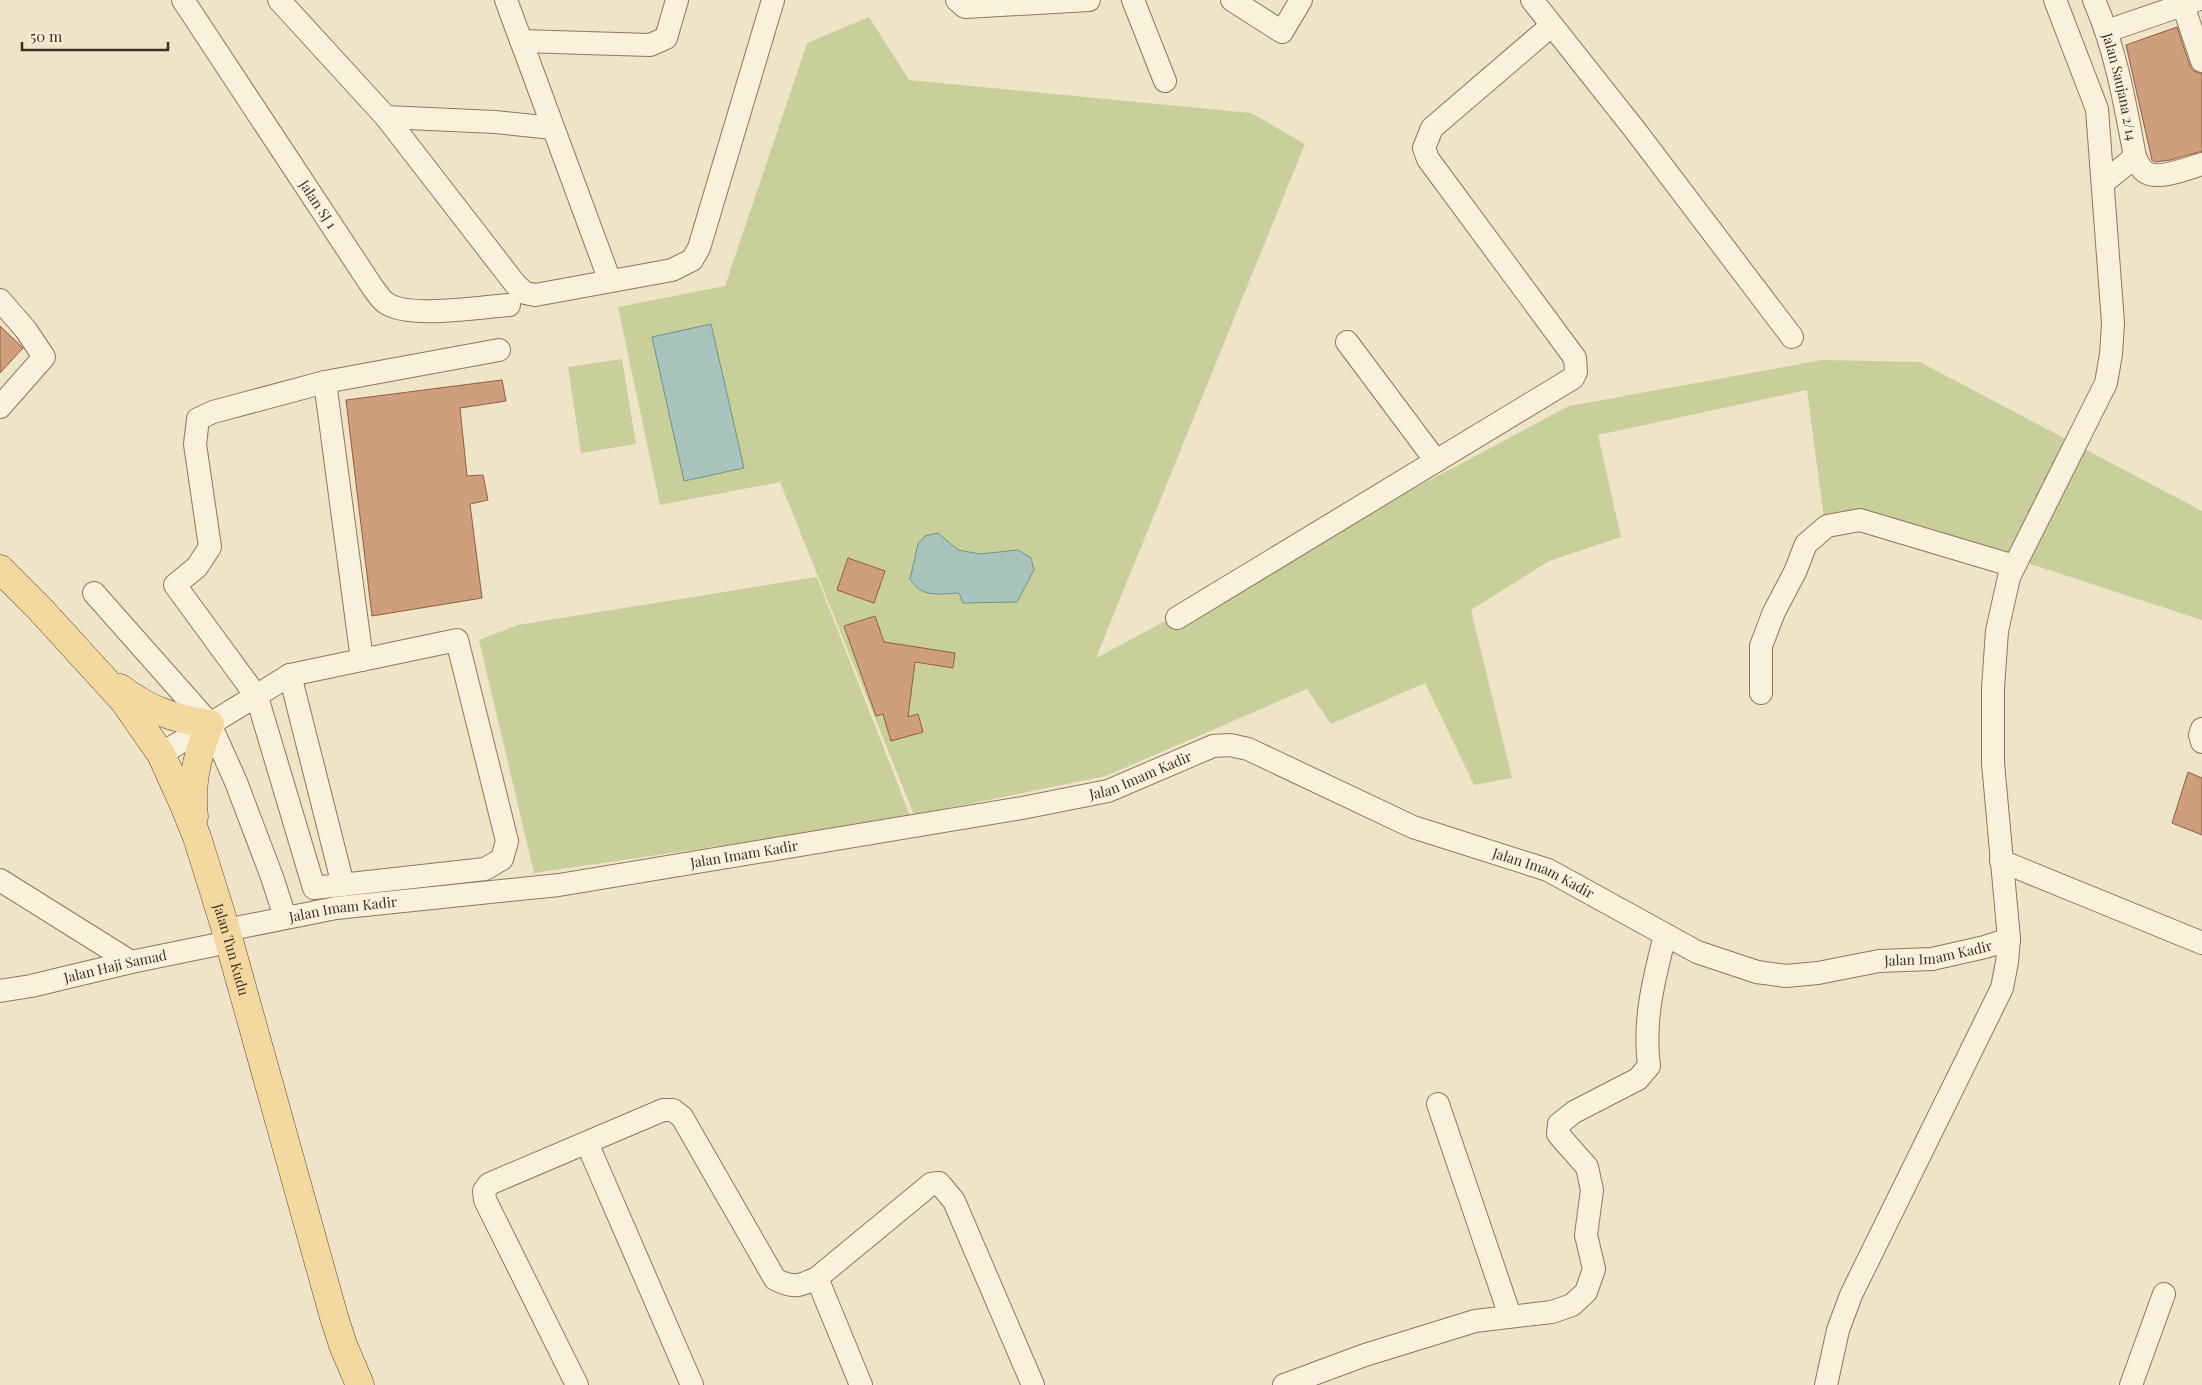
<svg xmlns="http://www.w3.org/2000/svg" width="2202" height="1385" font-family="'Playfair Display',serif">
	<rect width="100%" height="100%" fill="#f0e4c8"/>
	<path fill="#c9cf9b" d="M869,17L909,80L1251,113L1305,144L1096,658L1569,406L1822,360L1920,362L2202,511V620L1862,509L1824,518L1807,390L1598,435L1621,537L1549,561L1471,610L1512,778L1474,785L1425,683L1331,724L1307,689L1106,776L914,815L780,482L660,505L618,307L725,286L807,43Z
		M622,359L636,444L581,453L568,367Z
		M817,577L911,818L534,873L479,640L518,625Z"/>
	<path fill="#a9c4bc" stroke="#6f938a" d="M711,324L744,468L684,481L652,337Z
		M938,533L958,550L980,554L1018,550L1031,558L1034,570L1017,602L963,603L959,593C939,594 921,598 910,579L918,544L925,536Z"/>
	<path fill="#cf9f7d" stroke="#8d5f41" d="M2177,27L2190,66L2194,71L2202,74V151L2171,160L2155,162L2152,160L2126,45Z
		M0,326L23,348L0,373Z
		M502,380L506,401L460,408L467,476L483,475L488,500L470,504L482,598L372,616L346,400Z
		M848,558L885,571L874,603L837,590Z
		M875,616L884,642L955,653L953,668L915,662L908,717L918,714L923,732L891,741L883,714L876,716L844,626Z
		M2188,772L2202,778V835L2172,823Z"/>
	<g fill="none" stroke-linecap="round" stroke-linejoin="round">
		<g stroke="#8d765c" stroke-width="24">
			<g id="minor">
				<path id="s1" d="M183,0L373,288C377,293 381,300 386,303C409,319 480,307 509,305"/>
				<path d="M279,0L386,117L516,285L525,293L535,295L672,270L692,260L699,248L773,0"/>
				<path d="M506,0L610,281"/>
				<path d="M957,0L965,7L1089,0"/>
				<path d="M1133,0L1165,81"/>
				<path d="M1232,0L1282,32L1301,0"/>
				<path d="M1532,0L1635,130L1792,337"/>
				<path id="s2" d="M2094,0C2116,51 2125,103 2135,157C2138,163 2141,170 2147,173C2159,180 2189,168 2202,164"/>
				<path d="M2183,5L2202,61"/>
				<path d="M2107,31L2197,0"/>
				<path d="M521,41L650,45L666,38L677,0"/>
				<path d="M386,117L495,122L553,128"/>
				<path d="M2103,183L2135,157"/>
				<path d="M0,300L26,330L44,357L0,407"/>
				<path d="M1347,342L1436,461"/>
				<path d="M325,382L362,660"/>
				<path d="M94,593L210,724L236,782L272,877L285,917"/>
				<path d="M1177,618L1573,378L1576,372L1575,358L1428,159L1424,148L1432,128L1551,26"/>
				<path d="M290,675L343,885"/>
				<path d="M1761,693V646L1774,612L1795,572L1806,544L1827,526L1860,520L2014,566"/>
				<path d="M2202,729L2200,735L2202,742"/>
				<path d="M161,754L290,675L457,640L507,841L502,859L485,869L314,888L257,697L175,585L197,567L210,547L195,444L198,419L213,412L325,382L499,350"/>
				<path d="M2001,861L2202,943"/>
				<path d="M0,880L131,962"/>
				<path id="s3" d="M226,930L336,908L559,885L1022,808L1108,791L1213,746L1230,745L1248,749L1413,827L1548,870L1697,952L1757,972L1786,976L1818,973L1879,961L1932,959L1985,947L2009,939"/>
				<path id="s4" d="M0,991L31,986L131,962L229,942"/>
				<path d="M1438,1104L1510,1316"/>
				<path d="M587,1143L692,1385"/>
				<path d="M817,1278L861,1385"/>
				<path d="M577,1385L485,1200L484,1191L489,1184L663,1110H673L682,1117L775,1279C794,1289 799,1286 817,1278L931,1184L939,1183L954,1201L1033,1385"/>
				<path d="M1284,1385L1365,1355L1475,1321L1552,1312L1572,1305L1586,1292L1594,1269L1586,1235L1592,1190L1587,1167L1558,1134L1559,1124L1574,1112L1638,1079L1649,1066C1643,1020 1654,979 1665,935"/>
				<path d="M1826,1385L1838,1330L1851,1295L2002,988L2007,962L2009,939L1993,763V688L1997,631L2009,577L2106,383L2111,354L2113,323L2097,109L2055,0"/>
				<path d="M2131,1385L2164,1294"/>
			</g>
		</g>
		<g stroke="#5b4430" stroke-width="29">
			<g id="major">
				<path id="s5" d="M0,569L40,609L124,701L161,754L185,807L197,837L226,930L334,1317L343,1345L360,1385"/>
				<path d="M120,688C149,710 174,719 210,724C197,754 190,785 194,817"/>
			</g>
		</g>
		<use href="#minor" stroke="#faf1dc" stroke-width="22"/>
		<use href="#major" stroke="#f3d9a0" stroke-width="28"/>
	</g>
	<g text-anchor="middle" stroke-width="4" stroke-linejoin="round" paint-order="stroke">
		<g font-size="14" fill="#3d2e20" stroke="#f7eed8">
			<text dy="5" stroke="none"><textPath href="#s2" startOffset="91">Jalan Saujana 2/14</textPath></text>
			<text dy="5" stroke="none"><textPath href="#s1" startOffset="245">Jalan SJ 1</textPath></text>
			<text dy="5" stroke="none"><textPath href="#s3" startOffset="929">Jalan Imam Kadir</textPath></text>
			<text dy="5" stroke="none"><textPath href="#s3" startOffset="524">Jalan Imam Kadir</textPath></text>
			<text dy="5" stroke="none"><textPath href="#s3" startOffset="1364">Jalan Imam Kadir</textPath></text>
			<text dy="5" stroke="none"><textPath href="#s3" startOffset="119">Jalan Imam Kadir</textPath></text>
			<text dy="5" stroke="none"><textPath href="#s5" startOffset="454">Jalan Tun Kudu</textPath></text>
			<text dy="5" stroke="none"><textPath href="#s3" startOffset="1784">Jalan Imam Kadir</textPath></text>
			<text dy="5" stroke="none"><textPath href="#s4" startOffset="118">Jalan Haji Samad</textPath></text>
		</g>
	</g>
	<path d="M22 42v8h146v-8" fill="none" stroke="#3d2e20" stroke-width="2.5"/>
	<text x="30" y="42" font-size="15" fill="#3d2e20" stroke="#f7eed8" stroke-width="4" paint-order="stroke">50 m</text>
</svg>
